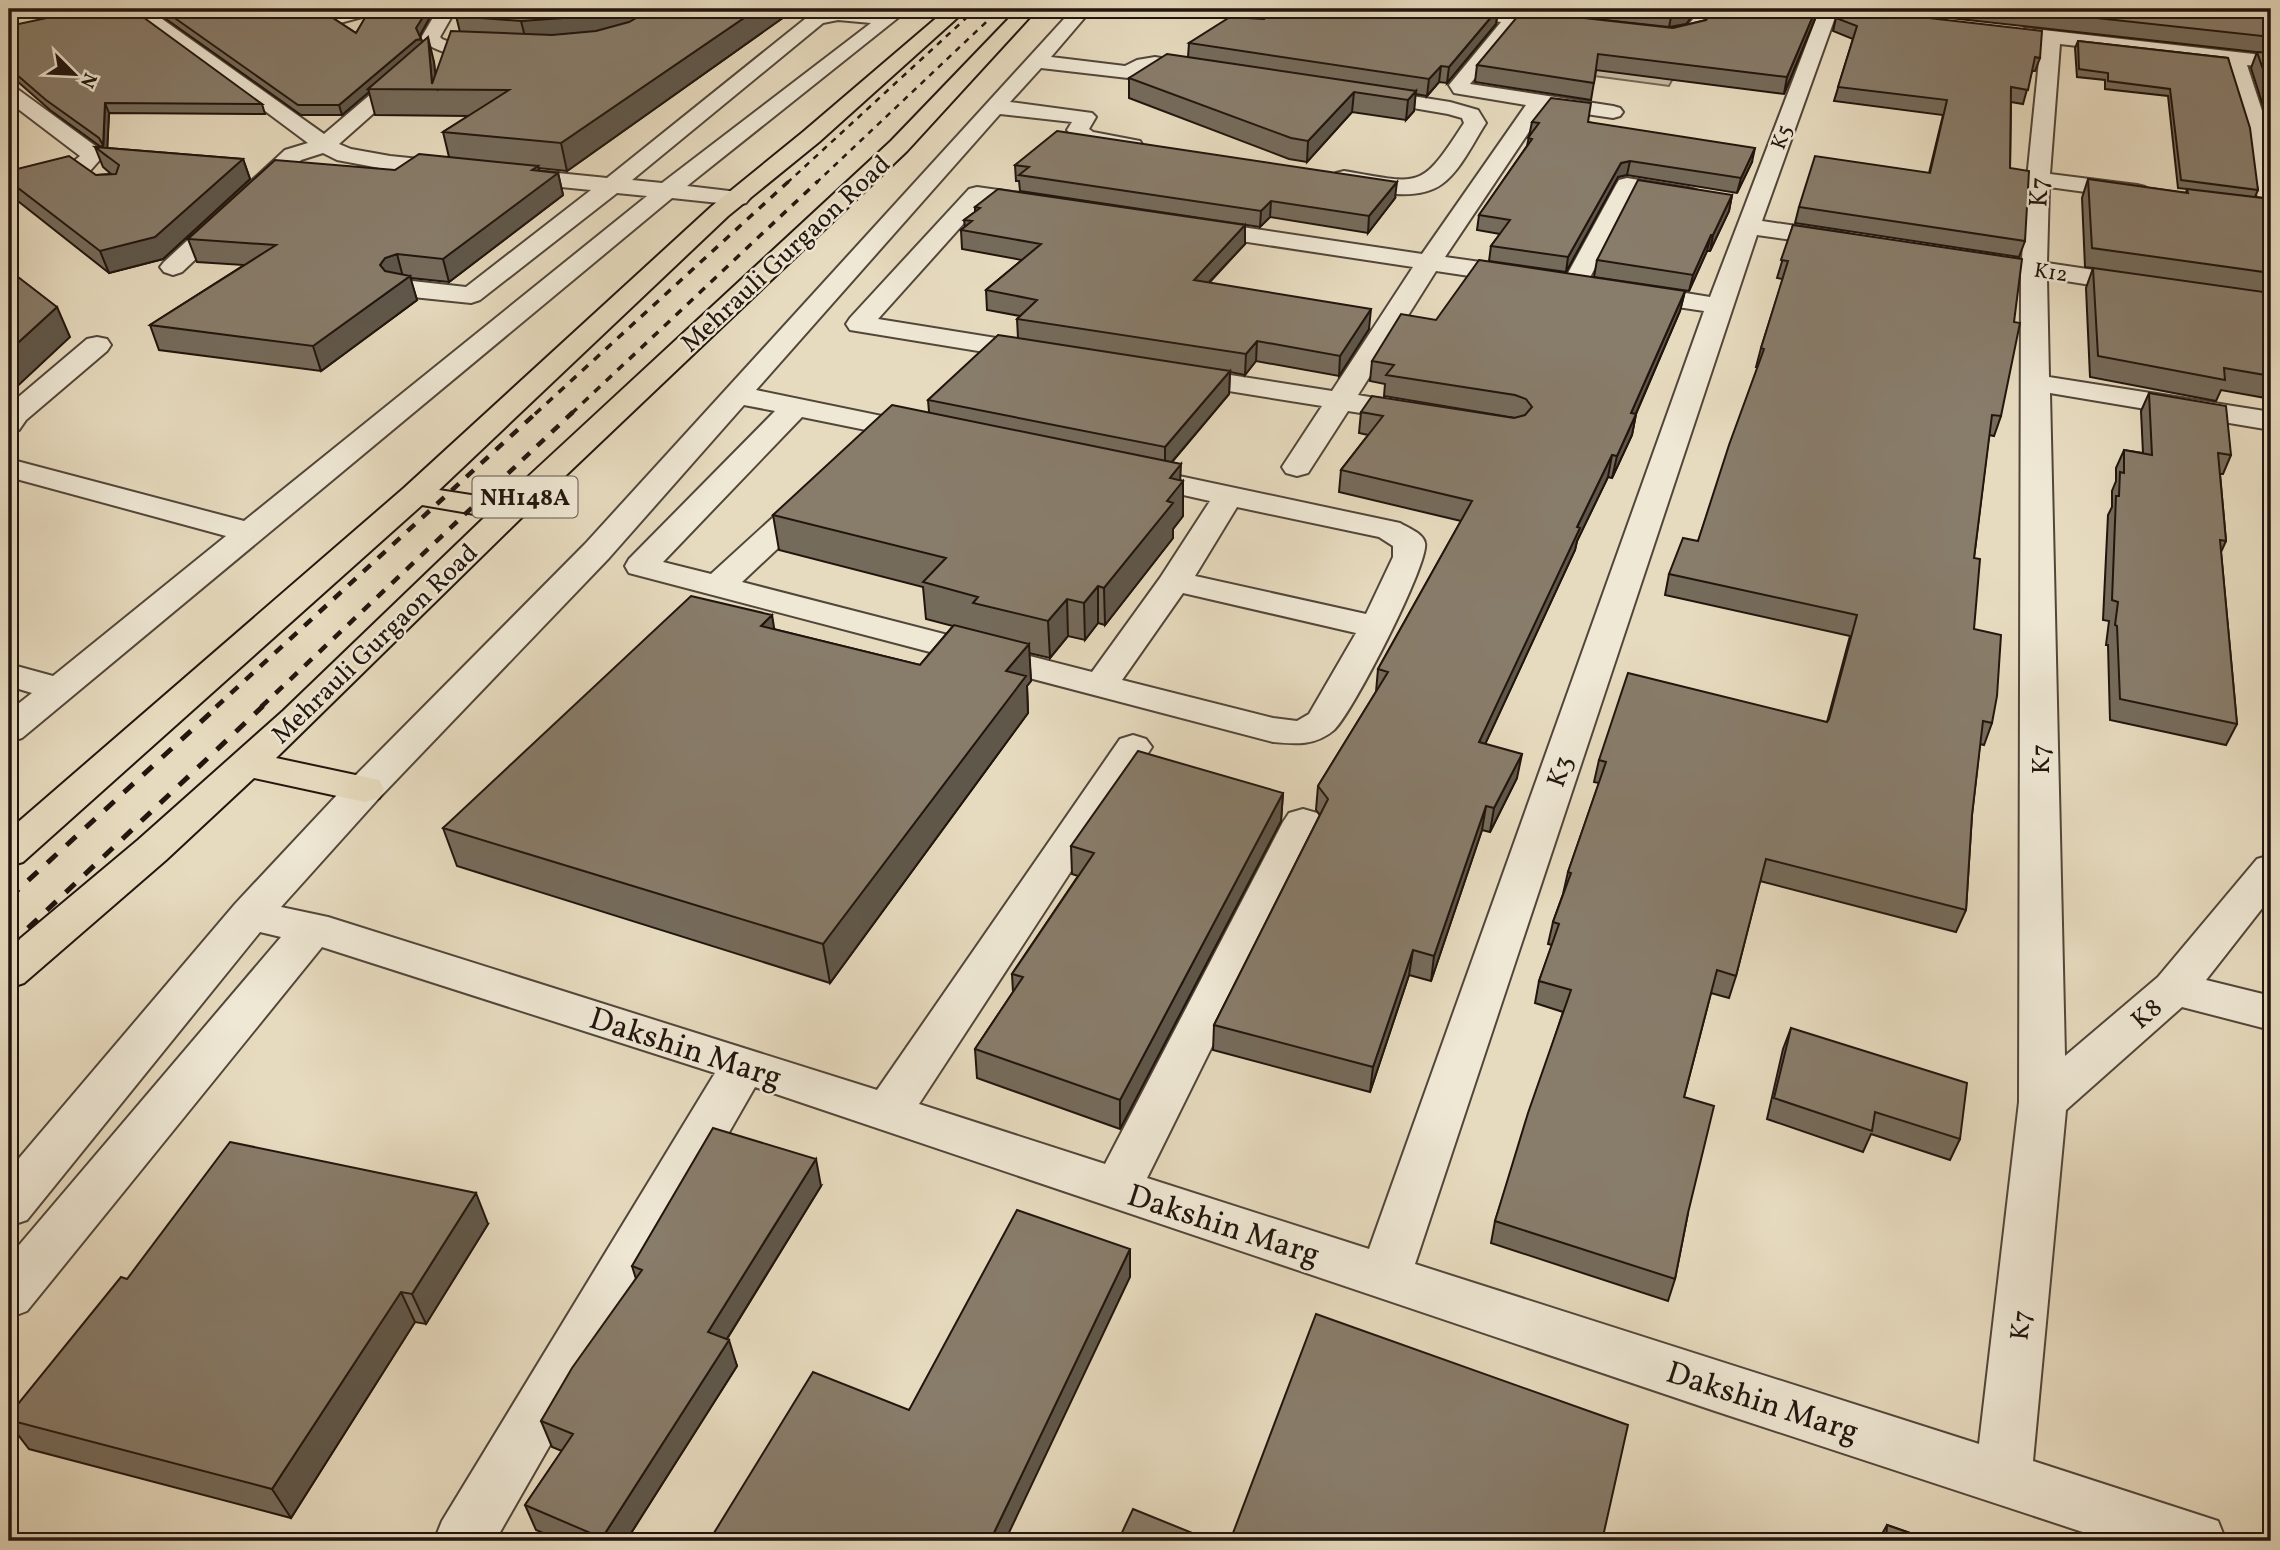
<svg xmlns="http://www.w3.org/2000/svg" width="2280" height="1550" font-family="Vollkorn,serif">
	<rect width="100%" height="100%" fill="#e7dbbf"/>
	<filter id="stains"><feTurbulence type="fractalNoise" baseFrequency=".00286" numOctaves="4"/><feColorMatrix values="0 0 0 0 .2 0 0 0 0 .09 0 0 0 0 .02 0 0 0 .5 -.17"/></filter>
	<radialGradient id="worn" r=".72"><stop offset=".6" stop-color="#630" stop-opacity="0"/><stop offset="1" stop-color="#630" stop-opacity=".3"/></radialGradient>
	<path fill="#c5b9a1" stroke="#736758" stroke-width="2" d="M1589,62L1676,73L1669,86L1579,74Z"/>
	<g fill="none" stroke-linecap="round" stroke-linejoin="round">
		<g stroke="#52463a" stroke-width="4">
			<path id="minor" d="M128,9H148L324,134L405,65H419L422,69L419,73L339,144L351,149L390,156L607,178L810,15L837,9L883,13L889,9H909L687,186L746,193L750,198L746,203L738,205L672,198L22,738L9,742V711L32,693L9,686V664L53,676L226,536L9,477V459L244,521L647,196L617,193L480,300L471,303L403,296L394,293L390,288L394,283L403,280L466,287L591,190L390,170L337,160L323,153L301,160L182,272L173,275L164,272L160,267L164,262L285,150L308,143ZM838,20L871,23L662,183L632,180L823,23Z
				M318,9H380L377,13L340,23Z
				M438,9H456L440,37L442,39C460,48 495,38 506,50C491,67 433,55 421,38Z
				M1073,9H1092L1051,57L1125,66L1137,60L1155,57L1205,65L1212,67L1215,71L1212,75L1205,77L1155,69L1128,78L1041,68L1010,102L1092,113L1096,117L1089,129L1093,132L1140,141L1143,146L1140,151L1132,153L1077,142L1067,130L1072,122L1000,114L756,390L935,427L940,433L935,439L925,442L802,417L663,562L711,574L803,490L814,488L825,490L830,497L825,504L742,582L1092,672L1160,578L1210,501L1121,481L1117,475L1121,469L1132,466L1400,523C1408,528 1423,533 1425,543C1430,562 1351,716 1334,730C1315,746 1296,744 1273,742L629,573L625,566L629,559L775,411L744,405L609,558L379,798L281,907L328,917L877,1090L1120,739L1133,735L1146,739L1152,747L919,1104L1105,1164L1283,822L1289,813L1303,809L1317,813L1323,822L1147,1178L1369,1249L1704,311L1631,300L1622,297L1618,292L1622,287L1631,284L1710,297L1820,9H1838L1762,221L1843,233L1852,235L1855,240L1852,245L1843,247L1757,235L1415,1264L1979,1444L2019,1102L2021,274L2001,270L1998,265L2001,260L2022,259L2027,179L2041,41L2019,38L2017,34L2026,28L2271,56V68L2247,65L2271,138V214L2263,212L2259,207L2249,135L2227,63L2060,44L2050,174L2137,185L2145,187L2149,192L2145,197L2137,199L2049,187L2047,263L2141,277L2150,280L2154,285L2150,290L2141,293L2047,278L2049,377L2271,412V430L2050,393L2065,1056L2158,977L2257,859L2271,855V897L2206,980L2271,996V1030L2182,1007L2066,1110L2033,1461L2218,1521L2226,1541H2110L1715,1411L755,1087L495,1541H434L442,1521L715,1073L322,947L27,1311L9,1318V1257L281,937L260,932L27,1220L9,1226V1170L235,904L351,780L585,544ZM1237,507L1379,537L1393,546V557L1366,614L1195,576ZM1183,593L1356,633L1309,714L1297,721L1273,718L1122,680Z
				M1428,9H1480L1574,21L1576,25L1574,29L1567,31L1518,25L1470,84L1613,106L1620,108L1623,112L1620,116L1613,118L1545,108L1445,257L1523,268L1532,271L1536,276L1532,281L1523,284L1436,271L1358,395L1427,407L1431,413L1427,419L1417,422L1348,411L1308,473L1297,476L1286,473L1282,467L1322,406L1179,383L1169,381L1165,375L1169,369L1179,367L1332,391L1413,267L1195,234L1187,232L1183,227L1187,222L1195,220L1422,254L1526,105L1454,93L1449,85L1501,22L1437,14Z
				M1700,9H1718C1703,38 1684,47 1651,39L1649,35C1662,19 1680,45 1700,9Z
				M9,86L16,88L101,150L104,155L90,171L9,192V178L74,161L80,156L9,102Z
				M1362,88L1450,102L1478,110L1486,123C1473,143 1461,170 1442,184C1415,204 1365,190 1336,183L1333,178L1336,173L1344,171C1421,184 1420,191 1464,123L1462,118L1448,114L1355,98L1352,94L1355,90Z
				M1627,178L1688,188L1696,190L1700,195L1696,200L1688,202L1634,193L1584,289L1575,292L1566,289L1562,284L1616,185L1619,180Z
				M977,187L1042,196L1050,198L1054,203L1050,208L1042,210L983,202L878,319L1040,345L1050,347L1054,353L1050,359L1040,361L850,330L846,324L850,318L969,189Z
				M97,337L107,339L111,345L107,351L26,420L19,430L9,433V405L87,339Z"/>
		</g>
		<g stroke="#21150e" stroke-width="4">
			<path id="highway" d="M947,9H967L819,142L728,216L439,490L503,500L891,141L1018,9H1037L907,151L521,518L276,758L379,780L384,789L379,798L365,802L254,778L166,860L24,983L9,988V948L138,840L283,711L486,516L422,505L23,862L9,866V830L404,488L712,206L803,132Z"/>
		</g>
		<use href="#minor" fill="#efe8d5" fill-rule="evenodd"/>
		<use href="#highway" fill="#e7dbbf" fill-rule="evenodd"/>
		<path stroke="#21150e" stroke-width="2.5" stroke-dasharray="6 6" stroke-linecap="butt" d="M787,183L976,9
			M816,183L1000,9"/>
		<path stroke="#21150e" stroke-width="3.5" stroke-dasharray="8 8" stroke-linecap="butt" d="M535,414L789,181
			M571,414L818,181"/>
		<path stroke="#21150e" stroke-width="4.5" stroke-dasharray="10 10" stroke-linecap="butt" d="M216,707L537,412
			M261,707L573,412"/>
		<path stroke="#21150e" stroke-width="5" stroke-dasharray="13 13" stroke-linecap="butt" d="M9,898L218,706
			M9,946L263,706"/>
	</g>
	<path fill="#756b5b" stroke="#21150e" stroke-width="2" d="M152,9H319L356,33L430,17L420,35L422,42L434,62L435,75L460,32L456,16L784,17L567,171L539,168V171L558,173L563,195L449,282L410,278L417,300L321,371L159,350L150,325L244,265L197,262L188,239L395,170L449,157L443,132L468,116L375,115L369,92L342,115H301Z
		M1498,9L1496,24L1447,83L1439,82L1427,96L1415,94L1414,111L1406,120L1352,112L1307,162L1289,159L1129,98V78L1188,57L1189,43L1264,19Z
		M1503,9H1698L1686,24L1669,27Z
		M1714,9H1819L1784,94L1596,70L1591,100L1475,82L1477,65L1673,28L1706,20Z
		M1868,9H2271V131L2251,68L2257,52Z
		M1836,18L2040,58L2035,71H2032L2023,104L2011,102L2010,168L2025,241L2019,257L1795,223L1799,207L1929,173L1943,115L1834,101L1853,39L1833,31Z
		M9,26L262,104L265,114L109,113L107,148L243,159L250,179L163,259L109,273L9,194V171L96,175L111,174L103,167L95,147H101L50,110L9,74Z
		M2078,41L2228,58L2258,190L2255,197L2271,199V399L2221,390L2216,401L2090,377L2086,288L2093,268L2085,267L2082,198L2088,179L2186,193L2187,189L2178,188L2168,96L2105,89V80L2077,77L2075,48Z
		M1532,122H1588L1752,162L1737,193L1627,175L1618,177L1566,272L1489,261L1491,246L1500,234L1477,230L1479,215L1527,146Z
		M1015,165L1395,198L1368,233L1270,217L1260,227L1020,191L1019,181H1016Z
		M1732,195L1729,211L1710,251H1707L1689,291L1594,277L1597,260Z
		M975,207L1245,244L1209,283L1369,329L1339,376L1256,361L1245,375L1230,372L1229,394L1172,462L1180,480L1183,481V516L1173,529V538L1105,625L1098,623L1085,640L1068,636L1050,658L1029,653L1031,681L1027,686L1028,713L830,983L457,866L443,828L774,629L920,665L953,626L926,619L923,587L779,550L773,515L929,412L928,400L1018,338L1017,319L1020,316L987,310L986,290L1022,260L962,249L961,230L965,227L964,220L975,212Z
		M1793,225L2001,416L1994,436L1989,435L1974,558V629L1992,723L1984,745L1980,744L1972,815L1966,910L1956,932L1760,881L1736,976L1729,998L1711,993L1684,1097L1688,1213L1675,1279L1668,1301L1491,1243L1495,1221L1563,1012L1535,1003L1539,981L1552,945L1548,944L1553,922L1563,894L1568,872L1599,783L1594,782L1599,760L1827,722L1850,636L1665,595L1669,574L1698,541L1758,367H1756L1761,348L1783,279L1777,278Z
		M1685,291L1680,311L1636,414L1632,435L1612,478L1608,477L1577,541L1575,550L1485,744L1517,778L1490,832L1482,830L1431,981L1409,975L1370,1092L1213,1050L1214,1025L1320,815L1316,810L1318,786L1376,692L1378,669L1461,521L1339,492L1341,470L1368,435L1359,433L1361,412L1515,418L1384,396L1385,384L1370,381L1372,361L1436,320Z
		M2149,393L2231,455L2223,474H2220L2226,541L2221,552L2237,724L2226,745L2110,720L2108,645H2106L2109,621L2103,620L2108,515L2112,507V491L2116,481V468L2124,450L2143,453L2141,411Z
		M1283,793L1281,821L1120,1129L977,1078L975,1049L1013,992L1012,974L1078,876L1072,874L1071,846Z
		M1791,1028L1960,1139L1950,1160L1871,1134L1863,1152L1767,1119L1783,1049Z
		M821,1186L727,1339L737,1366L626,1541H562L536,1530L525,1505L562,1451L552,1447L541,1421L636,1279L632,1266Z
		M488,1224L426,1324L415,1322L291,1518L29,1449L9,1423V1415L127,1279Z
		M1887,1525L1933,1541H1878Z"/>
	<path fill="#5f574a" stroke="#21150e" stroke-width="2" d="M9,9H59L9,18Z
		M428,9H429L430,17L419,37L416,28Z
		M614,9H666L623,32L527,45L521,21Z
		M757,9H788L784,17L567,171L561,143Z
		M1498,9L1496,24L1447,83L1449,67Z
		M1685,9H1698L1686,24L1669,27L1672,12Z
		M1816,9H1819L1784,94L1787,77Z
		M428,37L434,62L437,89L432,84Z
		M421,39L424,48L368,89L369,92L342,115L339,105L416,40Z
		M1441,66L1439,82L1427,96L1429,79Z
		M1416,91L1414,111L1406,120L1408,100Z
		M1354,92L1352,112L1307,162L1308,141Z
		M105,103L109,113L107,156L103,153Z
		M1755,148L1752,162L1737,193L1741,178Z
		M243,159L250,179L163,259L109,273L100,251Z
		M1630,161L1627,175L1618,177L1566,272L1568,257L1621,163Z
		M538,166L542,184L558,173L563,195L449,282L443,259L532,170Z
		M1397,182L1395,198L1368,233L1369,216Z
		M1732,195L1729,211L1710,251L1713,235Z
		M1271,201L1270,217L1260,227L1261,211Z
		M1245,225V244L1193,299L1194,280Z
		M1711,235L1707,251L1689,291L1693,275Z
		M397,254L403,277L387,288L380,265L385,258Z
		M410,276L417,300L321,371L313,346Z
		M1685,291L1680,311L1627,434L1631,413Z
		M57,307L70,337L9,394V351Z
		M1371,309L1369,329L1339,376L1340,356Z
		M1257,341L1256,361L1245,375L1246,354Z
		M1230,371L1229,394L1165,470V447Z
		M1636,414L1632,435L1612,478L1617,456Z
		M1612,455L1608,477L1577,541L1575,550L1475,766L1479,742L1577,527Z
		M1181,464L1180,484L1183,481V516L1173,529V538L1105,625L1104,588L1170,478Z
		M1098,586V623L1085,640L1084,603Z
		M1067,599L1068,636L1050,658L1048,621Z
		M772,615L778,652L761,626Z
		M1029,644L1031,681L1027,686L1028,713L830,983L823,944L1006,671Z
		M1522,754L1517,778L1490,832L1494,808Z
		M1283,793L1281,821L1120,1129V1100Z
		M1486,806L1482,830L1431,981L1434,956Z
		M1413,950L1409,975L1370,1092L1373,1067Z
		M816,1159L821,1186L715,1358L708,1332Z
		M476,1193L488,1224L426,1324L412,1294Z
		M1130,1249V1277L1005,1541H990Z
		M401,1292L415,1322L291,1518L272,1489Z
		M729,1340L737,1366L626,1541H603L602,1538Z"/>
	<path fill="#887c6a" stroke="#21150e" stroke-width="2" d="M89,9H132L262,104L105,103L103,147H101L103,145L99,138L46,100L9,68V26Z
		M162,9H319L356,33L370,9H428L416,28L421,39L416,40L339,105H298Z
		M459,9H614L592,16L521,21L456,16Z
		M652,9H757L561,143L443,132L509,90L368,89L428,37L432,84L451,31L552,35L596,31L629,22Z
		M1276,9H1498L1449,67L1441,66L1429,79L1189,43L1230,17L1264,19Z
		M1646,9H1685L1672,12Z
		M1714,9H1816L1787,77L1598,54L1594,83L1477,65L1522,11L1673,28L1706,20Z
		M1840,9H1850L2042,31L2040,58L2035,57L2028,90L2011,87L2010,168L2029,171L2025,241L1799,207L1815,156L1930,173L1947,100L1838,87L1857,26L1836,18Z
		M2013,9H2246L2271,16V37Z
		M2078,41L2228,58L2250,128L2258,190L2181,180L2170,89L2108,81V73L2079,69Z
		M2257,52L2271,53V92Z
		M1167,54L1416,91L1408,100L1354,92L1308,141L1291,138L1129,78Z
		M1551,98L1591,103L1588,122L1755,148L1741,178L1630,161L1621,163L1568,257L1491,246L1510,220L1479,215L1532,139L1528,138L1539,123L1532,122Z
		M1057,131L1397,182L1369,216L1271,201L1261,211L1019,175L1029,167L1015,165Z
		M95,147L243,159L155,237L100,251L9,181V171L69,156L96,175L116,174L119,165Z
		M419,154L538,166L532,170L558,173L443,259L397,254L385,258L380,265L385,271L410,276L313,346L150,325L276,245L188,239L275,160L395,170Z
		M2088,179L2188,193L2187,189L2271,199V273L2092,248Z
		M1638,180L1732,195L1713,235H1711L1693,275L1597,260Z
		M998,189L1245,225L1194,280L1371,309L1340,356L1257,341L1246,354L1017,319L1037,300L986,290L1041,244L961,230L972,221L964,220L980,208L975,207Z
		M1793,225L2022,259L2014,322L2020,323L2001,416L1992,415L1974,558L1980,559L1974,629L2001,635L1997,696L1992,723L1983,721L1972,815L1966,910L1766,859L1736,976L1717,970L1684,1097L1714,1106L1688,1213L1675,1279L1495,1221L1528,1113L1571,990L1539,981L1559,924L1553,922L1571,873L1568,872L1606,762L1599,760L1628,673L1827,722L1829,719L1857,615L1669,574L1683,538L1698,541L1729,445L1764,349L1761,348L1788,261L1781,260Z
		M1479,260L1685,291L1631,413L1636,414L1617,456L1612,455L1577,527L1580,528L1479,742L1522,754L1494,808L1486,806L1434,956L1413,950L1373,1067L1214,1025L1328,799L1318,786L1388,672L1378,669L1472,501L1341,470L1383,416L1361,412L1372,396L1514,418L1525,415L1532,407L1526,399L1515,395L1386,375L1394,365L1372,361L1401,314L1436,320Z
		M2093,268L2271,293V376L2224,368L2225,380L2098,356Z
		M9,270L57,307L9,351Z
		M998,335L1230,371L1165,447L928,400Z
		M2149,393L2226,406L2231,455L2218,453L2226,541L2220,540L2237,724L2120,699L2117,626L2115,625L2118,602L2112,600L2116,496H2119L2120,472L2124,473V450L2152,455Z
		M892,405L1181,464L1170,478L1183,481L1167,501L1173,503L1104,588L1098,586L1084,603L1067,599L1048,621L973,603L978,597L923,582L946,558L773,515Z
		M691,596L772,615L761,626L920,665L954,625L1029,644L1006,671L1026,676L823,944L443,828Z
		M1138,751L1283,793L1120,1100L975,1049L1023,977L1012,974L1094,853L1071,846Z
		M1791,1028L1967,1083L1960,1139L1875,1112L1872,1131L1774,1098Z
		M713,1128L816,1159L708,1332L729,1340L602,1538L525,1505L573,1434L541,1421L572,1368L642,1270L632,1266Z
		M230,1142L476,1193L412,1294L401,1292L272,1489L9,1420V1415L121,1277L127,1279Z
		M1017,1210L1130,1249L990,1541H709L813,1372L909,1410Z
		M1316,1314L1628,1425L1602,1541H1230Z
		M1133,1509L1212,1541H1118Z
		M1887,1525L1933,1541H1886Z"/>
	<g text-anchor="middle" stroke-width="5" stroke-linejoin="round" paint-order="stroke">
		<g font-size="21" fill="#21150e" stroke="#efe8d5">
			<text transform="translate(1781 137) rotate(-70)" y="7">K5</text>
			<text transform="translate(2051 272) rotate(9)" y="7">K12</text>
		</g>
		<rect fill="#efe8d5" stroke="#5f544a" stroke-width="2" x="472.5" y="476.5" width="105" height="41" rx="5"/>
		<g font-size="24" font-weight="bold" fill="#21150e">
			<text x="525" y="505">NH148A</text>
		</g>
		<g font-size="26" fill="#21150e" stroke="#efe8d5">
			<text transform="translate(2038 192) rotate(-87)" y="9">K7</text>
			<text transform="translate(785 253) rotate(-43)" y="9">Mehrauli Gurgaon Road</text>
			<text transform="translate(374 643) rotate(-44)" y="9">Mehrauli Gurgaon Road</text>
			<text transform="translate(2040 759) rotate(-90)" y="9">K7</text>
			<text transform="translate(1559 771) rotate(-71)" y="9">K3</text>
			<text transform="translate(2146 1013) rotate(-41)" y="9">K8</text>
			<text transform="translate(2020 1325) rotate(-84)" y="9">K7</text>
		</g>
		<g font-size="32" fill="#21150e" stroke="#efe8d5">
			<text transform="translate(686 1047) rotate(18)" y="11">Dakshin Marg</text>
			<text transform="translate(1224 1224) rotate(18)" y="11">Dakshin Marg</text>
			<text transform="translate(1763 1401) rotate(18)" y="11">Dakshin Marg</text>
		</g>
	</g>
	<rect width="2280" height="1550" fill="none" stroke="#e7dbbf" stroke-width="35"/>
	<rect x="10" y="10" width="2259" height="1529" fill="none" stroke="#21150e" stroke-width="3.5"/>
	<rect x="18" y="18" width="2245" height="1515" fill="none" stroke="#21150e" stroke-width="2"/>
	<g transform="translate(74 74) rotate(114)" stroke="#efe8d5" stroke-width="5" paint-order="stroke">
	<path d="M0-5L12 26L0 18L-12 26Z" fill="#21150e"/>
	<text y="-10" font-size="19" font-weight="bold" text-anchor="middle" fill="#21150e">N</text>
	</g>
	<rect width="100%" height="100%" filter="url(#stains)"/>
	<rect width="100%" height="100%" fill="url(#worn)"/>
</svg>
